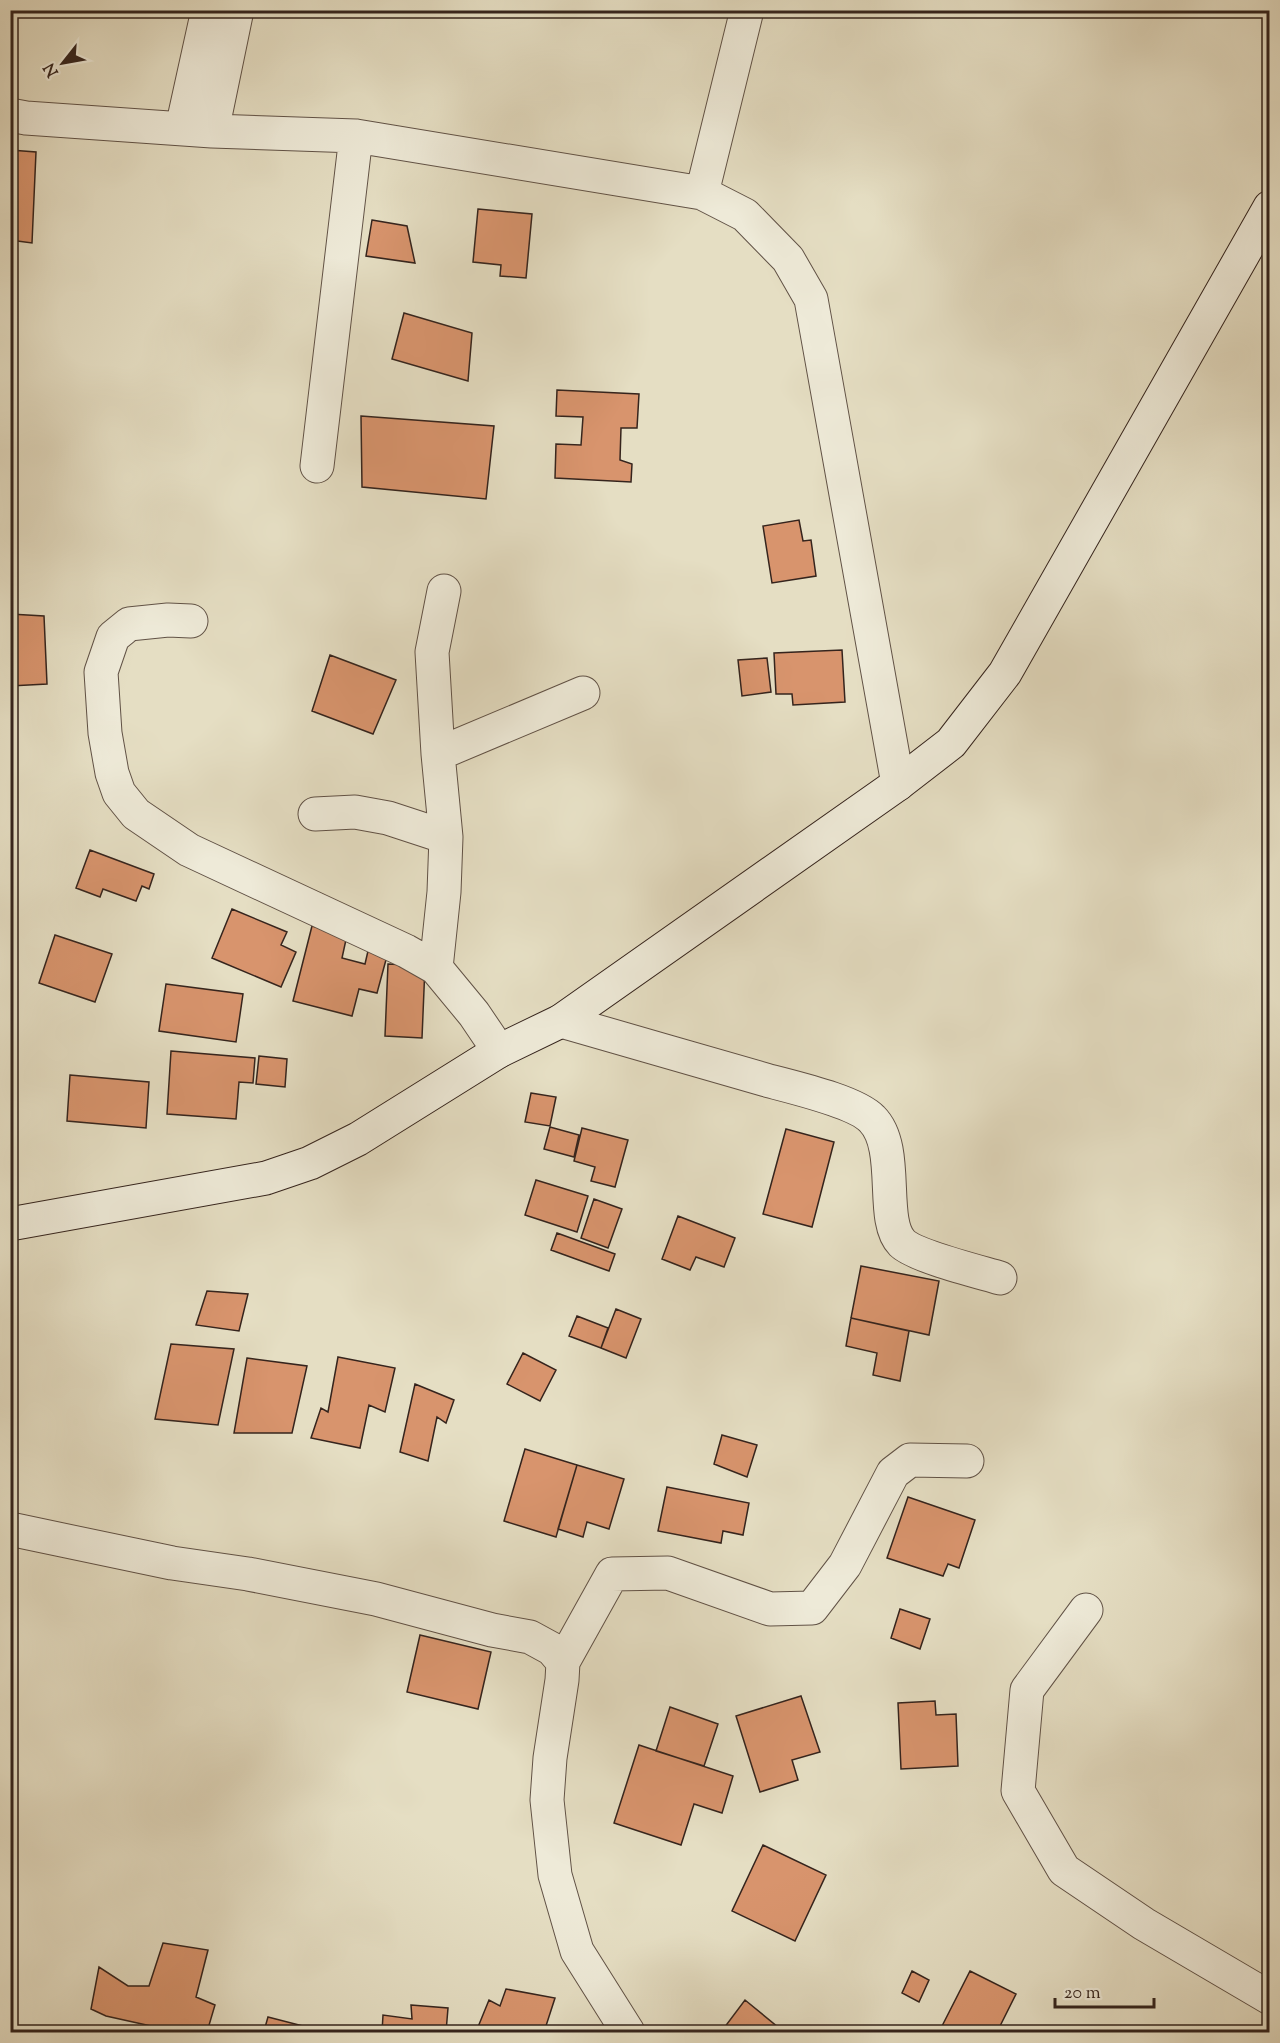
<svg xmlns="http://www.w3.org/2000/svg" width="1280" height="2043" font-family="'Sorts Mill Goudy',serif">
	<rect width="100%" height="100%" fill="#e5dec3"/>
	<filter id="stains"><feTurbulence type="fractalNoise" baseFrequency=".00333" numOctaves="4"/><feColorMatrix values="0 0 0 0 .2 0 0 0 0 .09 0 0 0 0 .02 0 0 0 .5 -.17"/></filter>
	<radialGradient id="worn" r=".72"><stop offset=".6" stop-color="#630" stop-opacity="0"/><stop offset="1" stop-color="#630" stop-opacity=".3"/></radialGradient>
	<path fill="#d8946d" stroke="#35241d" stroke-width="1.5" d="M10,150L36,152L32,243L10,240Z
		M478,209L532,214L526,278L500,276L501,265L473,262Z
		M372,220L407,226L415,263L366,256Z
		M404,313L472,333L468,381L392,359Z
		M557,390L639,394L637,428H621L620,460L632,464L631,482L555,478L556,444L581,445L583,417L556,416Z
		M361,416L494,426L486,499L362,487Z
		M799,520L803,541L811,540L816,576L772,583L763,526Z
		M10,614L44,616L47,684L10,686Z
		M842,650L845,702L793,705L792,694H776L774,653Z
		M330,655L396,680L373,734L312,711Z
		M767,658L771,692L742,696L738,660Z
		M90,850L154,874L149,889L142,886L136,901L103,889L100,897L76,888Z
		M232,909L287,932L281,945L296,952L281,987L212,958Z
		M312,926L347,935L342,958L365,964L368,951L387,956L377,993L359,989L352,1016L293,1001Z
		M55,935L112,954L95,1002L39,983Z
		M388,964L425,966L422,1038L385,1036Z
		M166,984L243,994L236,1042L159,1031Z
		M171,1051L255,1058L253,1083L239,1082L236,1119L167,1114Z
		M259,1056L287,1059L285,1087L256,1084Z
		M70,1075L149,1082L146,1128L67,1121Z
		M531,1093L556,1097L550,1126L525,1122Z
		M550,1127L579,1135L574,1157L544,1149Z
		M582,1128L628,1140L615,1187L591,1181L595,1167L574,1161Z
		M786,1129L834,1142L812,1227L763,1214Z
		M536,1180L588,1196L577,1232L525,1215Z
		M594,1199L622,1209L608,1248L581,1238Z
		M678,1216L735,1238L724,1267L696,1257L690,1270L662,1259Z
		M557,1233L615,1254L609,1271L551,1250Z
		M861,1266L939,1281L929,1335L851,1318Z
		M207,1291L248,1294L239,1331L196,1325Z
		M616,1309L641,1319L626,1358L601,1348Z
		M577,1316L608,1328L601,1348L569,1336Z
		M851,1318L909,1331L900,1381L873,1375L877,1353L846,1346Z
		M171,1344L234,1349L218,1425L155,1419Z
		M523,1353L556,1370L540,1401L507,1384Z
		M338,1357L395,1368L385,1412L369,1405L360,1448L311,1438L321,1408L328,1412Z
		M247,1358L307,1366L292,1433H234Z
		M415,1384L454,1400L446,1423L437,1417L428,1461L400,1452Z
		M722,1435L757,1445L747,1477L714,1464Z
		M525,1449L577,1465L556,1537L504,1521Z
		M577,1465L624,1479L609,1529L587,1522L583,1537L558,1529Z
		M667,1487L749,1503L743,1535L723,1531L721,1543L658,1531Z
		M908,1497L975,1520L959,1568L948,1564L943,1576L887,1558Z
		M900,1609L930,1619L920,1649L891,1638Z
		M420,1635L491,1652L478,1709L407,1692Z
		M801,1696L820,1752L792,1760L798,1780L760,1792L736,1716Z
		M935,1701L936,1715L956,1714L958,1766L901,1769L898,1703Z
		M670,1707L718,1724L704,1766L656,1751Z
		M639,1745L733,1776L722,1813L694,1804L681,1845L614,1823Z
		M763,1845L826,1875L795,1941L732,1911Z
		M163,1943L208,1950L196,1997L215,2005L207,2032H178L106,2016L91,2009L99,1967L128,1986H149Z
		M912,1971L929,1980L919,2002L902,1993Z
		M970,1971L1016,1994L997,2032H939Z
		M506,1989L555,1998L544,2032H485L478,2027L489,2000L500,2006Z
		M745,2000L784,2032H721Z
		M411,2005L448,2008L446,2032H382L383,2015L412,2019Z
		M268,2017L303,2026L301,2032H253L254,2029L264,2031Z"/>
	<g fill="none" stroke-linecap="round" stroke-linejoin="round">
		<g stroke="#615246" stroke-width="35">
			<path id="street" d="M10,115L26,118L212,131L356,136L702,193L745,215L788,259L811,299L898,784
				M182,128L208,10
				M212,131L237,10
				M702,193L747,10
				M317,466L356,136
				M191,621L168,620L129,624L113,637L101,672L105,733L112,773L119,793L136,814L189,850L406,951L436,968L474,1014L499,1051
				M438,754L583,693
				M315,814L355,812L388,818L446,837
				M436,968L444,892L446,837L438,754L432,652L444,591
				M561,1021C629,1041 698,1060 766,1080C791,1087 855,1101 872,1119C901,1148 879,1220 902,1243C915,1256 980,1272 1000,1278
				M10,1529L172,1563L248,1574L376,1599L492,1630L530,1637L552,1649L563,1662L562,1680L550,1758L547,1800L555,1875L577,1951L628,2032
				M1086,1610L1027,1690L1018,1791L1064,1870L1144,1924L1270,1998
				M563,1662L612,1574L668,1573L770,1609L812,1608L845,1565L893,1473L910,1460L967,1461"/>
		</g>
		<g stroke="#35241d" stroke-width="35">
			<path id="secondary" d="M10,1224L266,1178L310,1163L358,1139L499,1051L561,1021L898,784L951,743L1005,673L1270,207"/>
		</g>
		<use href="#street" stroke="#eeead8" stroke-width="33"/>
		<use href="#secondary" stroke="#eeead8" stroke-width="33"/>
	</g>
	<rect width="1280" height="2043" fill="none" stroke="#e5dec3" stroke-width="36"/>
	<rect x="12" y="12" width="1256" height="2019" fill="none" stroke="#35241d" stroke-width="3"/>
	<rect x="18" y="18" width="1244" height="2007" fill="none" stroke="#35241d" stroke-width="1.5"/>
	<g transform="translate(63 63) rotate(239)" stroke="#eeead8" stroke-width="4.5" paint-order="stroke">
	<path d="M0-4.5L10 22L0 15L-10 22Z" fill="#35241d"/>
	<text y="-9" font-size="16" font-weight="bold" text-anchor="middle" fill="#35241d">N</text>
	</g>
	<path d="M1055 1998v9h99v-9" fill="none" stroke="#35241d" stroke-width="3"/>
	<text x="1064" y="1998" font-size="18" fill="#35241d" stroke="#eeead8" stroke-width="4.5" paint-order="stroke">20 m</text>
	<rect width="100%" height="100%" filter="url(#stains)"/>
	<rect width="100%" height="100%" fill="url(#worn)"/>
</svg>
